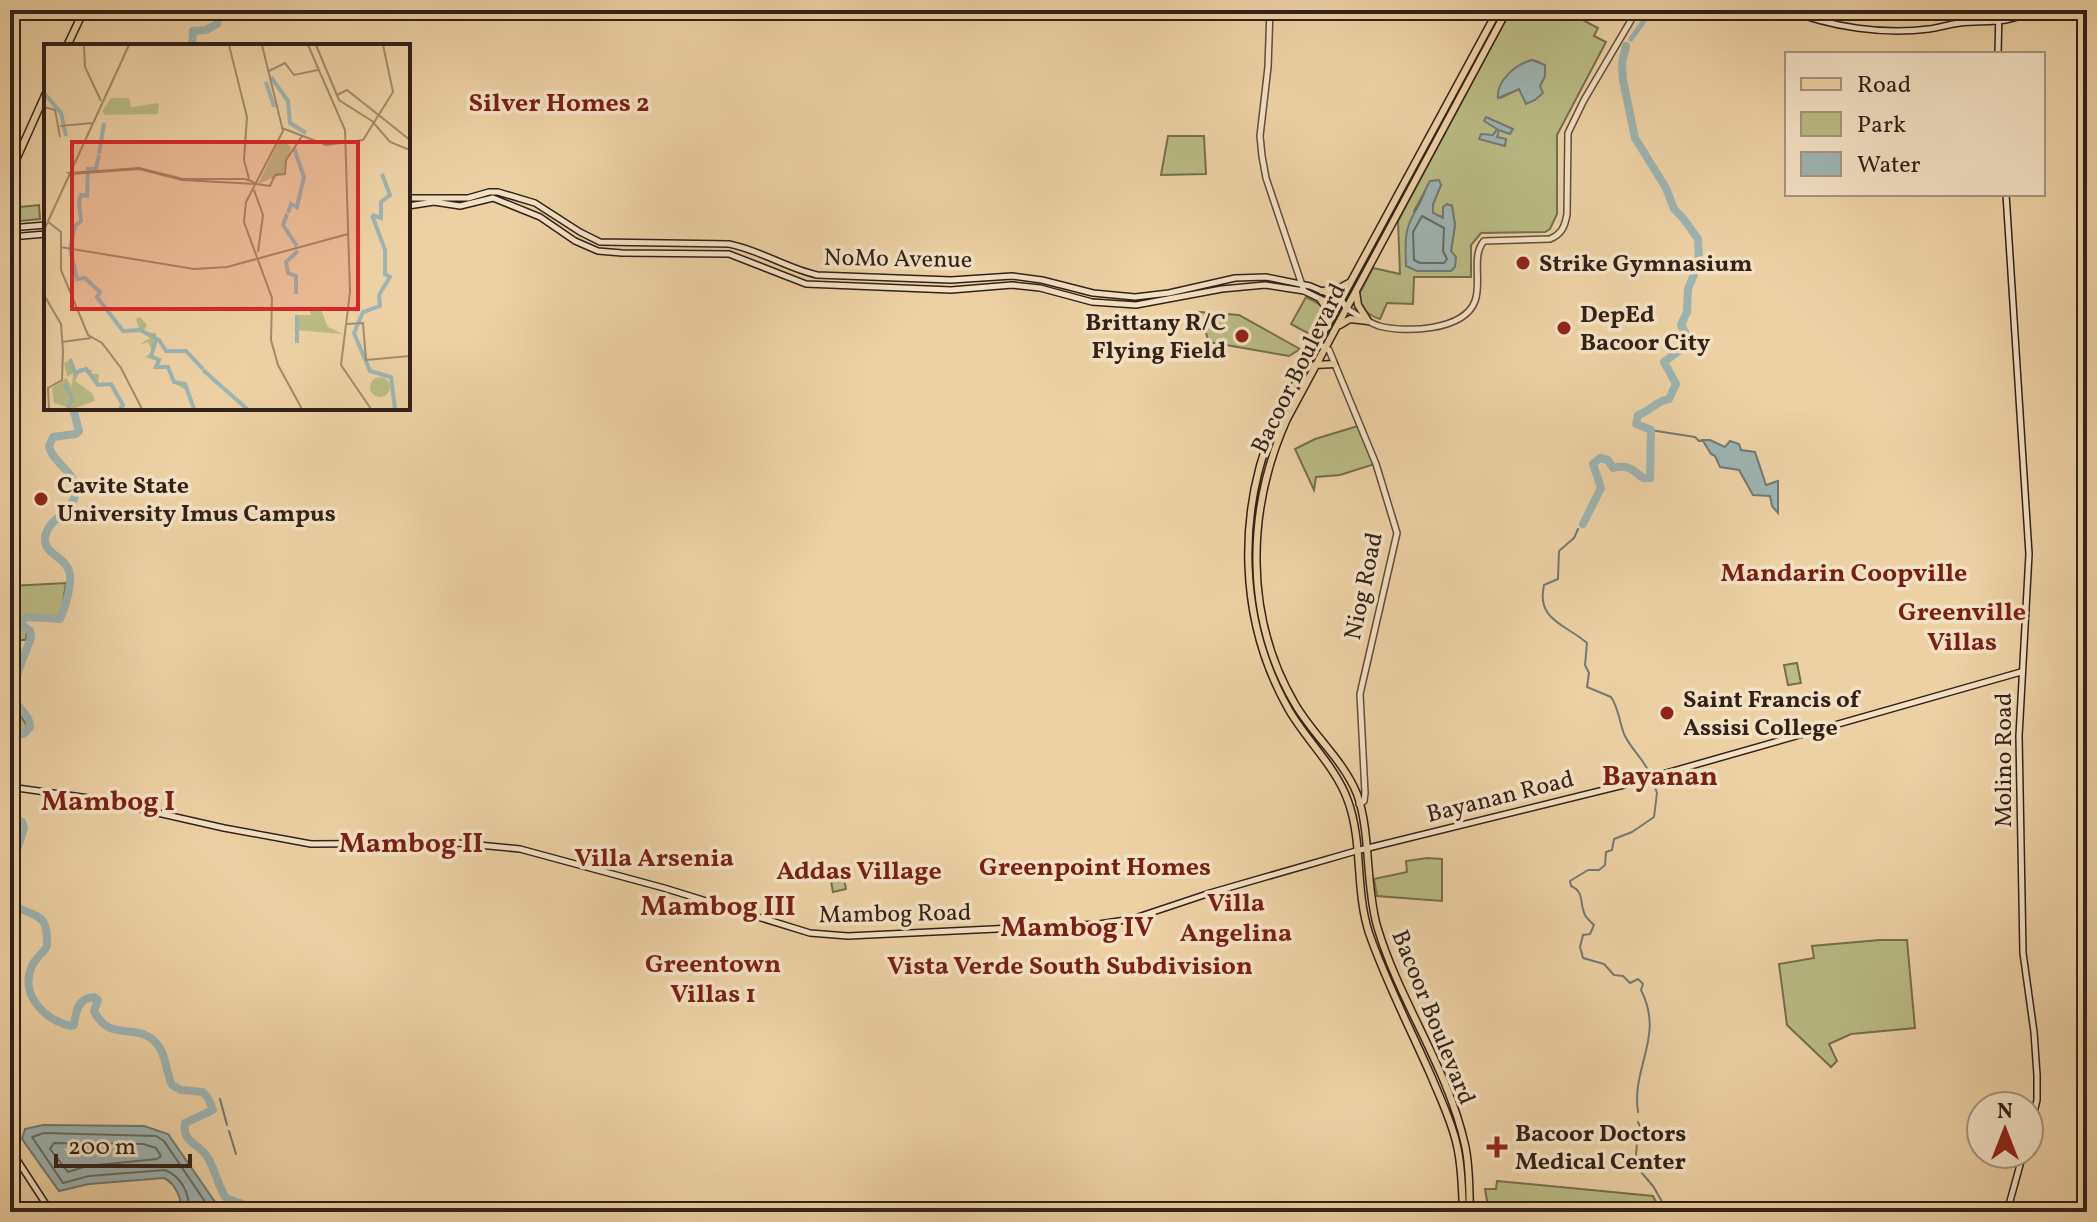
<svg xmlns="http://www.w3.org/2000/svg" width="2097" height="1222" font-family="Vollkorn,serif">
	<rect width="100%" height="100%" fill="#edd1a5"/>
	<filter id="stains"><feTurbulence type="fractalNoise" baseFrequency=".0025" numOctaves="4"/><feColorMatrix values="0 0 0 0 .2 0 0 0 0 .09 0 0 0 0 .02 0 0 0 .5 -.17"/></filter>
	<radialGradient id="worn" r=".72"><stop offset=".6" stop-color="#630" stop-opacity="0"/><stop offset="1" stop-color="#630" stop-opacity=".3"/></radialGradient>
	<path fill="#babb85" stroke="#766e4e" stroke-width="2" fill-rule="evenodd" d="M1511,10H1564L1598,28L1594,36L1606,42L1557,135V214L1550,229L1545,232L1481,233L1471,245V277H1414L1413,304L1387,303L1380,319C1367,315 1363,309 1357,298L1373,268L1400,274L1398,221ZM1532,60L1539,62L1545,76L1540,86L1522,91L1519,89L1502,97C1509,83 1515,64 1532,60ZM1430,182L1441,185L1433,204V213L1444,218L1452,206L1455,225L1451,251L1414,211Z
		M1168,136H1204L1206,174L1161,175Z
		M39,205L40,219L10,222V208Z
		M1306,297L1321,305L1324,314L1313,336L1291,324Z
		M1199,312L1239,315L1300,349L1289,356L1209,342Z
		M1358,426L1375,464L1340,475L1316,477L1314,490L1295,449L1315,439Z
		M66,583L61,616L55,618L23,617L20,625L27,631L26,640H10V586Z
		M1797,663L1801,683L1788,685L1784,665Z
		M10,707H16L27,726L24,731L10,736Z
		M1427,858L1442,859V901L1377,896L1374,879L1407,872L1406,861Z
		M842,869L846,889L833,892L829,871Z
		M1880,940H1907L1915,1028L1851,1034L1829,1044L1837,1061L1831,1067L1787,1025L1779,964L1814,958L1812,946Z
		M1497,1181L1653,1196L1661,1212H1489L1485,1189H1496Z"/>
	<path fill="#9db4b2" stroke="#737974" stroke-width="2" d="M1532,60L1545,65V76L1540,86L1543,93L1535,100L1526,104L1519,89L1498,98C1496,81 1516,64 1532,60Z
		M1486,117L1513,129L1510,134L1499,130L1497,137L1506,139L1505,146L1479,139L1481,134L1493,135L1497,129L1484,121Z
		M1439,180L1441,185L1433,204V213L1443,218V207L1447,204L1452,206L1455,225L1451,251L1456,257L1455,267L1451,271H1417L1406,266C1405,238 1404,228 1419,205C1423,197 1425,189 1430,181Z
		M1702,440H1710L1725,447L1730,441L1739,444L1741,450L1755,452L1766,485L1778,481V513L1772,506L1770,496L1753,495L1739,470L1720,467L1715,456L1711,454L1703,441H1699Z
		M43,1125L144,1126L168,1134L222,1212H181C182,1199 176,1184 164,1178L89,1184L59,1191L22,1139L25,1129Z"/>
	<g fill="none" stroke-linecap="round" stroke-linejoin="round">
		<path stroke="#686a65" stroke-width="2" d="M1422,216L1444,228L1443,251L1447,259L1444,263H1420L1414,260L1413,232Z
			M54,1143L143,1144L156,1148L161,1156L157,1159L87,1166L68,1172L50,1149Z
			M189,1212C190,1194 182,1177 165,1170L89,1176L63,1183L32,1137L44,1133L156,1136L164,1141L212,1212"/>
		<path stroke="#737974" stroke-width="2" d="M1650,430L1695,437L1699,441
			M1578,529L1574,538L1559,551L1558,579L1544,585C1536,620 1565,624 1587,643L1585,665L1589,673L1587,687L1611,697C1619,709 1619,721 1624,734C1630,748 1642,757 1649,772
			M220,1099L227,1125
			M1638,1112C1631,1067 1665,1037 1641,990L1643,984L1638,979L1630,983L1623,976L1614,975L1604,964L1583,958L1580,947L1583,935L1590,934L1594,925C1591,922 1587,919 1585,915C1579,903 1585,892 1571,886L1570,881L1588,870H1599L1605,865L1606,852L1612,850L1614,839L1632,832L1654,817L1657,793L1652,779
			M1638,1122L1644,1135L1637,1143L1635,1165L1653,1186L1668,1212
			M229,1131L236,1154"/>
		<path stroke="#9db4b2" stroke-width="5" d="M1631,39L1652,10"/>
		<path stroke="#9db4b2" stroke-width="8" d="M192,46L193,31L206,30L217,24L220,10
			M1583,524L1601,488L1593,464L1600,458L1608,460L1613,468C1628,464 1632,469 1643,478H1650L1651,430L1636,424L1638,415C1651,411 1656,401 1669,399L1676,384L1664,362L1684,347L1687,336L1681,325L1687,312L1688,289L1699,262L1698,239L1683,218L1674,209L1666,188L1635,138L1623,80L1622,63L1626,46
			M10,738L25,733L30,727C30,716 23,714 18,705C8,684 25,657 31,637L30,631L22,625V620L28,617L60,619C65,608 73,583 69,571C65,556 44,555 45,538C47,517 79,511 75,487C73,470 52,462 49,446L53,437L76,434L79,431L73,408
			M10,815L22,822L24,828L10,872
			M10,903C36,920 48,909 47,946C43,954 35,958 32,966C19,995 45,1020 71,1026L74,1025C76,1011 78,998 94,997L98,1000L94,1011C110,1044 139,1021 157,1044C166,1054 166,1073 172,1085L181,1090L203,1092L208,1098L213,1110L185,1123C182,1142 196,1142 206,1155C215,1167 217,1185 226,1198L245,1205L250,1212"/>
		<g stroke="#624d3b" stroke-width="8">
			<path id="tertiary" d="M1270,10L1268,67L1260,136L1262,156L1266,178L1304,291
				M1346,308C1357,315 1367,322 1379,326C1405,333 1464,331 1475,301C1482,283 1471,255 1484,241L1550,239C1562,234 1565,226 1567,214L1568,133L1584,100L1637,10
				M1317,343L1329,350L1376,464L1397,533L1360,694L1365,793L1364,801L1359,804"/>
		</g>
		<g stroke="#332118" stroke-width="8">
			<path id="secondary" d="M1788,10C1831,27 1883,35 1929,29C1939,28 1949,24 1960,23C1986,20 2008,25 2032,10
				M1998,54L1999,10
				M2006,194L2029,554L2019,736L2023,953L2034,1032L2037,1075V1100L2029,1133
				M408,198H468L489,192H498L535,203L580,232L600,242L729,244C760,250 786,268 817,275L951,280L1012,276L1042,280L1093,293L1135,297L1169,293L1235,278L1266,277L1310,286L1341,299L1346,308
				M408,206L434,202L460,206L493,198L540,217L575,241L598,251L622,253L729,254L806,284L951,290L1012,285L1040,288L1092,302L1136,305L1222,289L1265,285L1304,291L1337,307
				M10,228L46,225
				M10,237L46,234
				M10,787L96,799L224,828L311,844L457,843L520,849L664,888L810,933L848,936L1099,924L1132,919L1210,893L1356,851L1624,785L2021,672
				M10,1149L51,1212
				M2007,1212L2023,1154"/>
		</g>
		<g stroke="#332118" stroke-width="9">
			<path id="primary" d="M1322,291L1336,290L1349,283
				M1356,292L1358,305L1368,321
				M1321,300L1327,309L1329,320
				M1340,325L1350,319L1368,321
				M1315,365L1334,364
				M1463,1212C1462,1190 1462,1167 1457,1146C1452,1122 1441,1100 1432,1078C1411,1030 1386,982 1369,933C1355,890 1363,842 1348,801C1336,767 1307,741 1289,710C1238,621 1236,511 1277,418L1498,10
				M1470,1212C1469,1190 1470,1167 1465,1145C1448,1068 1399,1001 1377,926C1365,883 1371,832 1357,794C1344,761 1313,735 1295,704C1244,617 1246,510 1287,419L1507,10"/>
		</g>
		<g stroke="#332118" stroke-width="9">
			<path id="trunk" d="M67,46L84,10
				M10,179L16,160L46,93"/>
		</g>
		<use href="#tertiary" stroke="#f3e1c4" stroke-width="5"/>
		<use href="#secondary" stroke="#f3e1c4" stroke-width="5"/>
		<use href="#primary" stroke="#edd1a5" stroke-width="6"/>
		<use href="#trunk" stroke="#edd1a5" stroke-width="6"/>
	</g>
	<g fill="#8f2418" stroke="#f3e1c4" stroke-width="3">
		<circle cx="1523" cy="263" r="8"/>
		<circle cx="1564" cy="328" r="8"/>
		<circle cx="1242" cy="336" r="8"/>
		<circle cx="41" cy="499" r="8"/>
		<circle cx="1667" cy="713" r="8"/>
		<path d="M1493 1135h8v8h8v8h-8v8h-8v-8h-8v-8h8z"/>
	</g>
	<g text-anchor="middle" stroke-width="7" stroke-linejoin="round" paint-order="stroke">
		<g font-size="24" fill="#332118" stroke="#f3e1c4">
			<text transform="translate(898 258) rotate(1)" y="8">NoMo Avenue</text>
			<text transform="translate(1298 368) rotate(-64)" y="8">Bacoor Boulevard</text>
			<text transform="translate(1363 586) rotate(-78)" y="8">Niog Road</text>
			<text transform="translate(2003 760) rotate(-90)" y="8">Molino Road</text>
			<text transform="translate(1500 796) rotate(-14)" y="8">Bayanan Road</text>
			<text transform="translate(895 913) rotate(-1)" y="8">Mambog Road</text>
			<text transform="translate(1434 1017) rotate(68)" y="8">Bacoor Boulevard</text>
		</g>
		<g font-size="24" font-weight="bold" fill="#332118" stroke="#f3e1c4" text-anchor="start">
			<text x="1539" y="271">Strike Gymnasium</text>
			<text x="1580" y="322">DepEd<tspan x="1580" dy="28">Bacoor City</tspan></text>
			<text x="1226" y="330" text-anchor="end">Brittany R/C<tspan x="1226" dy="28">Flying Field</tspan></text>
			<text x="57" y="493">Cavite State<tspan x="57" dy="28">University Imus Campus</tspan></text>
			<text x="1683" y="707">Saint Francis of<tspan x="1683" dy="28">Assisi College</tspan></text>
			<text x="1515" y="1141">Bacoor Doctors<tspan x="1515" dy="28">Medical Center</tspan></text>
		</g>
		<g font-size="26" font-weight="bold" fill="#7a1f14" stroke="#f3e1c4">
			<text x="559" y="111">Silver Homes 2</text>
			<text x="1844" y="581">Mandarin Coopville</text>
			<text x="1962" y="620">Greenville<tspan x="1962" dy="30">Villas</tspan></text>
			<text x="654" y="866">Villa Arsenia</text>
			<text x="1095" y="875">Greenpoint Homes</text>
			<text x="859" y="879">Addas Village</text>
			<text x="1236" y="911">Villa<tspan x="1236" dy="30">Angelina</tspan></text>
			<text x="713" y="972">Greentown<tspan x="713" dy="30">Villas 1</tspan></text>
			<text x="1070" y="974">Vista Verde South Subdivision</text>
		</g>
		<g font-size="28" font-weight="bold" fill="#7a1f14" stroke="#f3e1c4">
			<text x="1660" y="785">Bayanan</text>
			<text x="108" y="810">Mambog I</text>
			<text x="411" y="852">Mambog II</text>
			<text x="718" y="915">Mambog III</text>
			<text x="1077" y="936">Mambog IV</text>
		</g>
	</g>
	<g transform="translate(44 44)">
		<rect width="366" height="366" fill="#edd1a5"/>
		<path d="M67,54H85L87,63L115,59L114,70L61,71L58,67ZM236,96L247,103L240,129L214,140ZM266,266H277L284,283L299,290L250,286L254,271H267ZM96,273L103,281L99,288L112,289L113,299L108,303L111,307L108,312L115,316L112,323H125L131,337L141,339L150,365L143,347L130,339L124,324L110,323L113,317L101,313L109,308L104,298L95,301L106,294L95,286L92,275ZM27,316L31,329L36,324L48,326L47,330H55L54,340L67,339L70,342H54L50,332L37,326L31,337L48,349L51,357L29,365L10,359L8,344L22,334L28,342L29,329L23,333L20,319ZM326 343a10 10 0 1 1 20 0a10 10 0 1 1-20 0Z" fill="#babb85"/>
		<path fill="none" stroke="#9db4b2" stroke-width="4" d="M227,33L244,57L246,79L262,89M222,38L230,63M0,49L17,69L22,92M55,110L60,79M55,111L52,125H44L43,152L37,151L35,158L37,177L31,182L26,205L33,235L41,234L56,248L53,253L79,287L96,286L115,296L122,307H142L159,325M244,169L247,160L253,163L260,133L250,104M243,170L239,181L253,202M328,171L341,206V230L346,233L335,251L336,262L319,268L310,289L326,327L347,333L351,365M328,171L337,174V158L346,151L338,130M252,250V232L244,229L242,218L254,207M253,271V299M112,296L107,312L115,316L112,323H124L130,338L141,340L150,365M26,315L31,329L42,325L54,341L67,340L79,361L76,365M159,326L203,365M20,340L28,353L24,365"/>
		<path fill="none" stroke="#a38b6d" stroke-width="2" d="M40,1L41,23L57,57M185,1L203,73L200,116L205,135M218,1L239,87L202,158L200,178L228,254L227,296L234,321L258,365M264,1L301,86L306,248L297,321L327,365M272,1L295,56L328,77M225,27L241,19L250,31L274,26M293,51L303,46L366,96M0,63L11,66L16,93M328,77L346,98L366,106M16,82L48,79M238,84L282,101L319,96L349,48L339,1M95,124L139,135H201L207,137L212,140L138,136L95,125L27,130L25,129ZM212,140L226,142L231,131L241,130L242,116L258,92M210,146L219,171L214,208M3,177L17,188V226L44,291L58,299L77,324L98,365M0,186L85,1M16,203L150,225L183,223L304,190M0,251L17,280L19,307L18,336L4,344L5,365M303,280L319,279L322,316L366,312M18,298L47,294"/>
		<path fill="#d62828" fill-opacity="0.15" stroke="#d62828" stroke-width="4" d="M28,98H314V265H28Z"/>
		<rect width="366" height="366" fill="none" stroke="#332118" stroke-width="4"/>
	</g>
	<rect width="2097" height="1222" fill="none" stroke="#edd1a5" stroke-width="40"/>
	<rect x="12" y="12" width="2073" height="1198" fill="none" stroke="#332118" stroke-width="4"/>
	<rect x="20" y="20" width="2057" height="1182" fill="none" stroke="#332118" stroke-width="2"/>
	<rect x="1785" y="52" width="260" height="144" fill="#f3e1c4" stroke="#a6947f" stroke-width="2"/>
	<rect x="1801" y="78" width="40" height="12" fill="#edd1a5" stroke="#a6947f" stroke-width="2"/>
	<text x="1857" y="92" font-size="24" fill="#332118">Road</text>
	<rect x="1801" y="112" width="40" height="24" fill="#babb85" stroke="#a6947f" stroke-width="2"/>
	<text x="1857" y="132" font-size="24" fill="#332118">Park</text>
	<rect x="1801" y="152" width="40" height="24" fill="#9db4b2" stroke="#a6947f" stroke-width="2"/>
	<text x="1857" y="172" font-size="24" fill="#332118">Water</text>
	<g transform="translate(2005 1130)"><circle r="38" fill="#f3e1c4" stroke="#a6947f" stroke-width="2"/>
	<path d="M0-6L14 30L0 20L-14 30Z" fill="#8f2418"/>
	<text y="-12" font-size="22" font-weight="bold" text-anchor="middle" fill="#332118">N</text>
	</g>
	<path d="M56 1154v12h134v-12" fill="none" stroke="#332118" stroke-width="4"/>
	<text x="68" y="1154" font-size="24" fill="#332118" stroke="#f3e1c4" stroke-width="6" paint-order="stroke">200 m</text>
	<rect width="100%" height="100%" filter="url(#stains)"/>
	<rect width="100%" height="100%" fill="url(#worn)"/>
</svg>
